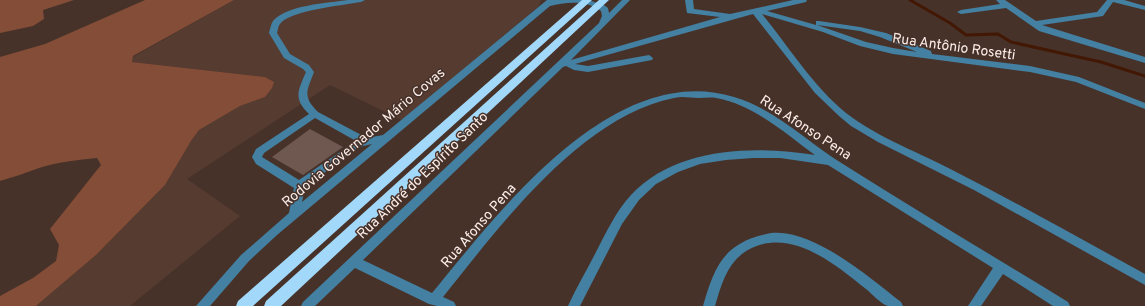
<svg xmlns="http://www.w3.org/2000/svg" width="1145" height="306" font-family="Overpass,sans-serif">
	<rect width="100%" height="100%" fill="#47322a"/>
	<path fill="#553b30" d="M234,0H541L539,6L402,120L330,85L187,179L240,216L130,306H36L96,255L165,185L191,141L199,130L240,106L265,97L269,79L265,77L132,62L133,57Z"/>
	<path fill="#834d37" d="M0,0H74L43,10L44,19L33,26L0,33Z
		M145,0H234L133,56L132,62L265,77L274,82L272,88L265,97L240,106L199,130L191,141L165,185L96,255L36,306H0V296L33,278L56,261L59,245L50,229L101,165L97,158C78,160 57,162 39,168C26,173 13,177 0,181V57L45,44Z"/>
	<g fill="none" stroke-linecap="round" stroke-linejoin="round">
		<path stroke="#421804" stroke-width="3" d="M910,0L950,23L966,35L998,34L1011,42L1101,62L1145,76"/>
	</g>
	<path fill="#6f584f" d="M310,129L343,147L303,175L272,157Z"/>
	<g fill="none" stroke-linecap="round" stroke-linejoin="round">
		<path fill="#4480a1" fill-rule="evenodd" d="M348,0H365L361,2C344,5 288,11 280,24C278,26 278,30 277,33L290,54L309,65L314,72C307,91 302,96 318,112L367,138L383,135L547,0H588L604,5L608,8L609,13L622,0H630L571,60L720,17L687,13L685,0H693L694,9L730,14L793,0H807L806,2L767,11L816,25V21H819L860,27L886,33L931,51L932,54L1030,66L1079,77L1145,103V109L1076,82L1030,72L893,54L860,46L823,32L762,14C789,47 813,86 846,113C880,139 921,153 958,173C1021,205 1083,240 1145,274V285L974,190L878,142L851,126L839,116L815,93L753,14L575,64L588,66L649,55L653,58L652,60L588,72L574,70L566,66L563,67L363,260L432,293C499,212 613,60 734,97C775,109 807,142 843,164C917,211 993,256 1068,302L1070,306H1053L1003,274L981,306H968L993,268L828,165L780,158H753L726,160L700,164L678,172L656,184L639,200L622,224L580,306H568C576,288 587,270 596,252C606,233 616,211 631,195C675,147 755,145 815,155C786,134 753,104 716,98C711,97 704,98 698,98C691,98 682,96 674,98C580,117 500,226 443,297L454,302L456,306H437L429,304L355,268L315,306H301L303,302L599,23L602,16L601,11C587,0 566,2 550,6L277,235L249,261L210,306H196L241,255L289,213L294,188L256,164L252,157L256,149L309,114C293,98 298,91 306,72L303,69L284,58L269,33C270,29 271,24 273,21C286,5 328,3 348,0ZM817,25L860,31L880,37L917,52L893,48L866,42ZM315,118L356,141L299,180L262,157L264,153ZM372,144L302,202L305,188L309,184L359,147Z
			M996,0H1005L1036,21L1097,12L1107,0H1124L1145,6V10L1113,2L1103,16L1042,25L1145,57V63L1039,31L1006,8L961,14L957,12L961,10L1000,4Z
			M771,233C813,228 870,278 901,302L903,306C899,306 892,306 888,306C881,304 872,294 866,289C838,267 801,235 763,244C731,252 723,278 715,306H703C715,264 725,242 771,233Z"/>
		<path fill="#a2d8f9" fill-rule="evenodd" d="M582,0H592L253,306H236L238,301Z
			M599,0H609L281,306H264L266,301Z"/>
	</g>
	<g text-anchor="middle" stroke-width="3" stroke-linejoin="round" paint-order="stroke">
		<g font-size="14" fill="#fceee9" stroke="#47322a">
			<text transform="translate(954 46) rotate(8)" y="5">Rua Antônio Rosetti</text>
			<text transform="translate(806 127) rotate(33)" y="5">Rua Afonso Pena</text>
			<text transform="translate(363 137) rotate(-40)" y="5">Rodovia Governador Mário Covas</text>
			<text transform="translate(422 175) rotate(-44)" y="5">Rua André do Espírito Santo</text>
			<text transform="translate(478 225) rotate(-49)" y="5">Rua Afonso Pena</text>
		</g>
	</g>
</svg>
